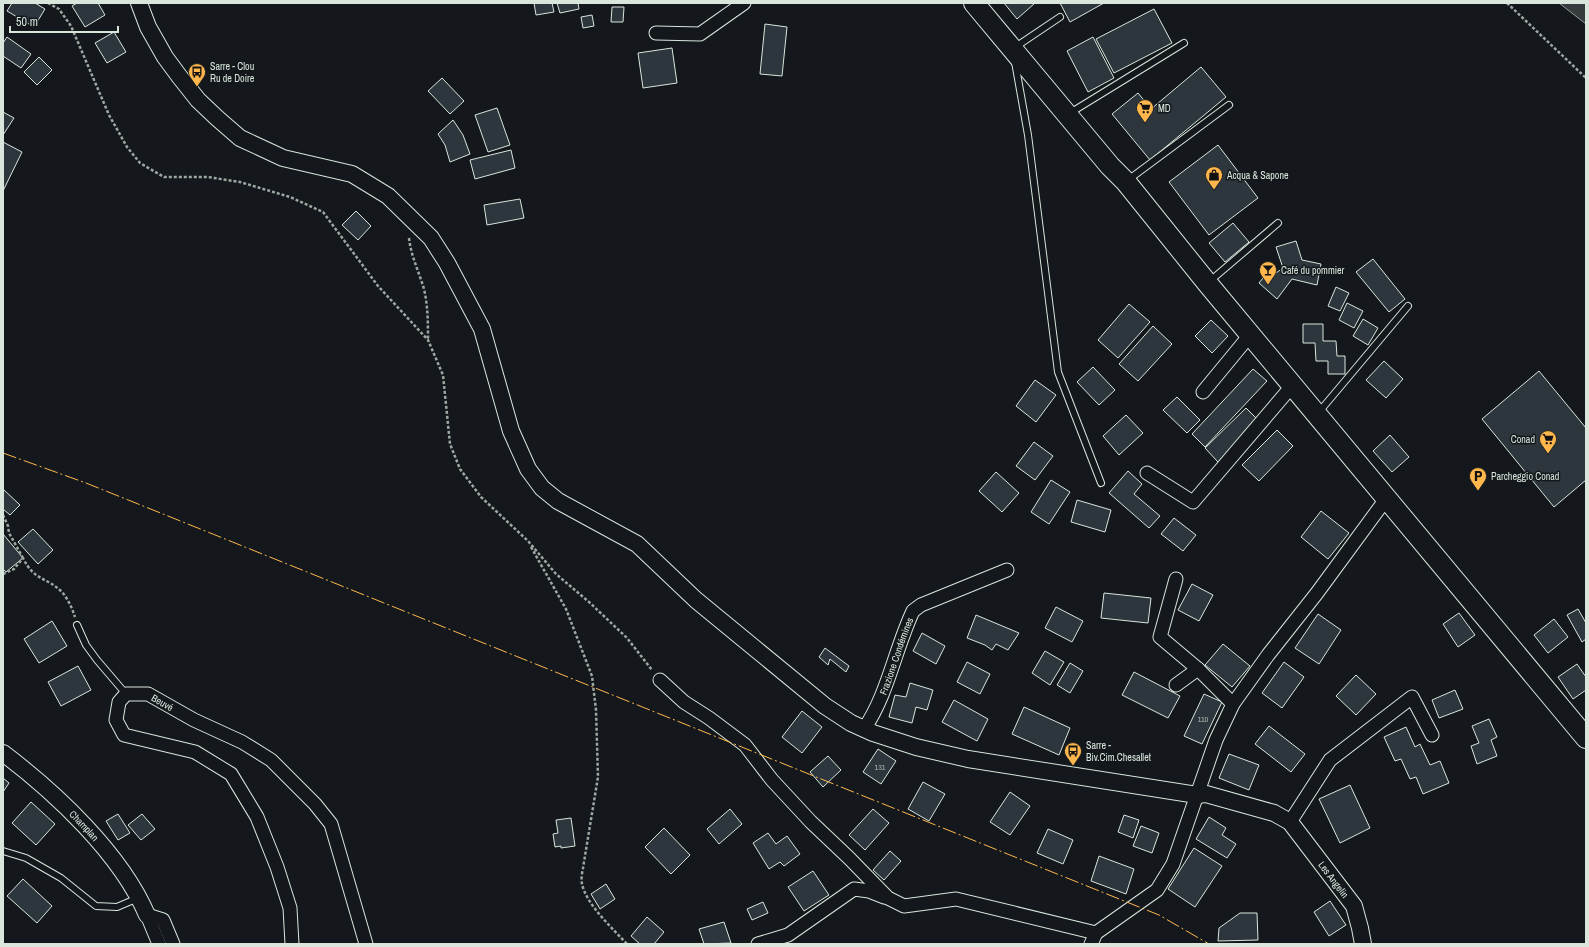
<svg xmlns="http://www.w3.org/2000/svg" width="1589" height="947" font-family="'Archivo Narrow',sans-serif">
	<rect width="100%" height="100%" fill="#14181c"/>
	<path fill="#363b3e" stroke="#939e99" d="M1559,3H1586V24Z"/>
	<path fill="#2c363c" stroke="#d8e6dc" d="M12,3H35L45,9L34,27L7,11Z
		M77,3H98L105,15L85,27L72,6Z
		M534,3H552L554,12L536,15Z
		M557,3H578L579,9L560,13Z
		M1004,3H1035L1017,19Z
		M1060,3H1104L1070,22Z
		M612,7H624L623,22H611Z
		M1154,9L1172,43L1114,73L1096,39Z
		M592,15L594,26L583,28L581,17Z
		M765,24L787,27L782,76L760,74Z
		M114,32L126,52L107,63L95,43Z
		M7,37L31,54L21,68L3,56V43Z
		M1093,37L1114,78L1088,92L1067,51Z
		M672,48L677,83L643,88L638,53Z
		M39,57L52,70L37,85L24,72Z
		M1201,67L1226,97L1150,160L1112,114L1138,93L1151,109Z
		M442,78L464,101L450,114L428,91Z
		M497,108L510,145L488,152L475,115Z
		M3,112L14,118L3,135Z
		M453,120L463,135L470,154L450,162L445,145L438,134Z
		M3,142L22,152L3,191Z
		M1218,145L1258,198L1209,235L1169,182Z
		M511,150L515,168L475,179L470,160Z
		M520,199L524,218L487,225L484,205Z
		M356,211L371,226L358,240L342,225Z
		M1233,223L1249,242L1225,262L1209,243Z
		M1296,241L1302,260L1321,264L1317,285L1292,279L1277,299L1259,283L1271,268L1276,273L1283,268L1276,247Z
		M1373,259L1405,299L1389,312L1356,272Z
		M1336,287L1349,293L1340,311L1328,306Z
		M1347,303L1363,311L1354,328L1339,320Z
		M1129,304L1150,322L1118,358L1098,340Z
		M1363,319L1378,328L1368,345L1353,336Z
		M1211,320L1228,336L1212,353L1195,336Z
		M1303,324H1323V341H1336L1337,356H1345V374H1328V361H1316L1315,343H1303Z
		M1153,326L1172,344L1138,381L1119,364Z
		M1384,361L1403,379L1386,398L1366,380Z
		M1093,367L1115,390L1099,405L1077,382Z
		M1253,369L1267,381L1205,447L1192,434Z
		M1539,371L1586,428V480L1554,507L1482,419Z
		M1035,380L1056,395L1036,422L1016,406Z
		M1177,397L1200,420L1187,433L1163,410Z
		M1246,408L1259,421L1218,462L1205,448Z
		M1126,415L1143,433L1119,455L1103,436Z
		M1277,430L1293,446L1259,481L1242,465Z
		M1390,435L1409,457L1392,472L1373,451Z
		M1034,442L1053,456L1035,480L1016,466Z
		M1128,471L1142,484L1134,494L1160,516L1149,528L1109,493Z
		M996,472L1019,493L1002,512L979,491Z
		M1051,480L1070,492L1049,524L1031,512Z
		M3,489L20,505L10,515L3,509Z
		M1077,500L1111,510L1105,532L1071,522Z
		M1321,511L1349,533L1328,559L1301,537Z
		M1174,518L1196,535L1183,551L1161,534Z
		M33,529L53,550L38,564L18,542Z
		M3,534L23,558L6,572L3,569Z
		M1192,584L1213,595L1199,621L1178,610Z
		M1104,593L1151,598L1148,623L1101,618Z
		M1056,607L1083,621L1072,642L1045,628Z
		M1578,609L1586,623V639L1582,642L1567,615Z
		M1459,613L1475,635L1458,647L1443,624Z
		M1318,614L1341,630L1319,664L1295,648Z
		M976,615L1019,633L1008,650L996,644L992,650L985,645L967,638Z
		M1554,619L1568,637L1548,653L1534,635Z
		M52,621L67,646L39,663L24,639Z
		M922,633L945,646L936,664L913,651Z
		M1223,644L1250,666L1232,687L1205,665Z
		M825,648L849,666L846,672L830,659L828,665L819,657Z
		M1045,651L1064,662L1050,685L1032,673Z
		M967,662L990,674L980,694L957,682Z
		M1284,662L1304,677L1282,708L1262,693Z
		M1070,663L1083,671L1070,693L1057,685Z
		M1577,664L1586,677V690L1573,699L1558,677Z
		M78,666L91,690L61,706L48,682Z
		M1134,672L1180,696L1168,718L1122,695Z
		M1356,675L1376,694L1356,715L1336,696Z
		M910,683L933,690L927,710L916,707L912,723L889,717L895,695L906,697Z
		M1455,690L1463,709L1439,718L1432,700Z
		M1204,694L1222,702L1202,744L1184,736Z
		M954,700L988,719L977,741L942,722Z
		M1024,707L1070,728L1059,755L1012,734Z
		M802,711L822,727L802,753L782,737Z
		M1489,719L1497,737L1491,740L1497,756L1477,764L1471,746L1479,743L1472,726Z
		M1269,726L1305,754L1291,772L1255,744Z
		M1406,727L1415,747L1420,744L1430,765L1440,761L1449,783L1423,794L1416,777L1410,779L1401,759L1395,761L1384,737Z
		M878,749L896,761L881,784L863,772Z
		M1229,754L1259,765L1249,790L1219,778Z
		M828,756L841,770L823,787L810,772Z
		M3,778L9,783L3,792Z
		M923,782L945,794L929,821L908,809Z
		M1350,785L1370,828L1340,843L1319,799Z
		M1010,792L1030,806L1010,835L990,822Z
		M31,802L55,824L36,845L12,823Z
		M730,809L742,824L719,844L707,829Z
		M873,809L889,823L865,850L849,835Z
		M118,814L130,833L118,840L106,821Z
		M142,814L155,829L141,840L128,825Z
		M1124,815L1139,820L1133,838L1118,832Z
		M1209,817L1226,828L1222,835L1236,844L1227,858L1196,839Z
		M571,818L575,846L561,848V846L555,847L553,834L558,833L556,820Z
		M1141,826L1159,833L1152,853L1133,846Z
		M664,828L690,855L671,874L645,847Z
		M1048,829L1073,840L1063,864L1037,853Z
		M768,833L776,844L787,836L800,854L784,866L780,862L769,869L753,843Z
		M1194,848L1222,866L1195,907L1168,889Z
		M890,851L901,861L884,880L873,870Z
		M1099,856L1134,869L1126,894L1091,881Z
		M813,871L829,895L804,911L788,887Z
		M23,879L52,906L37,923L7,896Z
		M606,884L615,899L600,909L591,894Z
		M1330,901L1346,925L1329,936L1314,912Z
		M763,902L768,913L752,920L747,909Z
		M1240,913H1257L1258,940L1218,941L1219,928Z
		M647,917L664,932L654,944H640L631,936Z
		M724,922L731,943L704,944L699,929Z"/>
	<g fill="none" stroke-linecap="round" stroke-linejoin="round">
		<g stroke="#d8e6dc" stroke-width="8">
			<path id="service" d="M1014,48L1060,17
				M1015,62L1028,135L1058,372L1101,483
				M1070,113L1184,43
				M1128,180L1229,105
				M1210,281L1278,223
				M1319,412L1408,306
				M77,625L86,645L97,660L126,694
				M3,851L26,858L61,878L96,906L117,907L138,898"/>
		</g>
		<g stroke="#d8e6dc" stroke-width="15">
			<g id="minor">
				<path d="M656,33L700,34L744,3"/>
				<path d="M1203,392L1250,335"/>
				<path d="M1147,473L1193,502L1292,386"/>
				<path d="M1176,579L1160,637L1198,669L1233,704"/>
				<path d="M660,680L684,702L709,718L745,745L772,780L811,822L849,858L888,898L904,906L956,899L1096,933"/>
				<path d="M1176,685L1198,669"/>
				<path id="s1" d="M864,729C888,694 895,649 913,611L921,605L1007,570"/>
				<path d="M1290,822L1330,760L1412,697L1432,735"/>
				<path d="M147,915L163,920L173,944"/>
				<path d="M147,915L159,944"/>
				<path id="s2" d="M292,944L290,908L277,867L257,817L231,774L195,752L124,735L116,720L119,702L126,694H148L194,720L242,742L271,760L315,804L331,824L366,944"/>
				<path d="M758,944L788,935L854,889L869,891L884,897"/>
				<path d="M1091,944L1096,933L1157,890L1173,864L1216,740L1233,704L1268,655L1317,593L1386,499"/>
			</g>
		</g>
		<g stroke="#d8e6dc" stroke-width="18">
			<g id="tertiary">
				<path id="s3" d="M139,3L148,27L165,57L179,76L198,100L217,118L240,138L283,158L352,174L388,196L431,238L447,263L482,329L511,431L528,469L542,488L558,501L637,544L696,600L825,706L851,723L873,733L916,747L968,759L1197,795L1206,794L1274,813L1290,822L1354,906L1360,928L1363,944"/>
				<path id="s4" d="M3,753C56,793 121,854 147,915"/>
			</g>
		</g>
		<g stroke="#d8e6dc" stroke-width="22">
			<path id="primary" d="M974,3L1110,166L1126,182L1208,284L1586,738"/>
		</g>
		<path stroke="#9da8a2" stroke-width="2.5" stroke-dasharray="3 2" stroke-linecap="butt" d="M48,3L59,9L71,26L109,115L127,147L140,163L164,177H208L240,182L290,197L323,212L378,286L428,340L443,375L450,444L460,469L481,497L528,541L556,574L589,602L627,638L652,670
			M1507,3L1586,78
			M409,238C411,256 419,272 424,289C428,306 428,323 428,340
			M3,515L8,526L9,533L23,558
			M531,547L566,609L592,676L596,710L598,777L583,868C582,873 581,879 582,884C586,904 613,929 627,944
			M3,574L14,569L23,558C34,581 47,577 62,592C68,599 72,608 75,617"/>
		<use href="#service" stroke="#14181c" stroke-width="6"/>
		<use href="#minor" stroke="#14181c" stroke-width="13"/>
		<use href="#tertiary" stroke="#14181c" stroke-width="16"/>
		<use href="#primary" stroke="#14181c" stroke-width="20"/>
		<path stroke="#ffb74d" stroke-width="1" stroke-dasharray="14 3 2 3" stroke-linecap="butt" d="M3,453L86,483L1159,915L1209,944"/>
	</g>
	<defs>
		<g id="bus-pin" transform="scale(0.9)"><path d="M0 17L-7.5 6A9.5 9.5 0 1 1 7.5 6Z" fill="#ffb74d" stroke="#14181c"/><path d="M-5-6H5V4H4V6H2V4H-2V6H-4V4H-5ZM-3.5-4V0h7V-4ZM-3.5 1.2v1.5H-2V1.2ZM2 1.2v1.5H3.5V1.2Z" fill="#111"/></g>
		<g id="supermarket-pin" transform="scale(0.9)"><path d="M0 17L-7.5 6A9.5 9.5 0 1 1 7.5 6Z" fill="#ffb74d" stroke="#14181c"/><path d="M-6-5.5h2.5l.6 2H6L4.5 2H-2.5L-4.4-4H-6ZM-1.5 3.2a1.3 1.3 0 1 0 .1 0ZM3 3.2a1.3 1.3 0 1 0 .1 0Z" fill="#111"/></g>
		<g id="shop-pin" transform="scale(0.9)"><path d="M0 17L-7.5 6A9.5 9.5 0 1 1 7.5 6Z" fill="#ffb74d" stroke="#14181c"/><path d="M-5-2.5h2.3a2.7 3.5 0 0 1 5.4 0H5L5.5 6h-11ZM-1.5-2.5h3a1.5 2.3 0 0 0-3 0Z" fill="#111"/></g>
		<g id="bar-pin" transform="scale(0.9)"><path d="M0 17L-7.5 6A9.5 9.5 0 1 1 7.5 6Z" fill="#ffb74d" stroke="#14181c"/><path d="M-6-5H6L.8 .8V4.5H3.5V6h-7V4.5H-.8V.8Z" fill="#111"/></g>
		<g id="parking-pin" transform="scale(0.9)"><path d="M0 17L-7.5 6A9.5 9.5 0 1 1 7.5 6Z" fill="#ffb74d" stroke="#14181c"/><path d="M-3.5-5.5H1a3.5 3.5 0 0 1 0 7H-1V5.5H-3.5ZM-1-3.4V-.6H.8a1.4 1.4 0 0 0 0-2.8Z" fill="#111"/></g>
	</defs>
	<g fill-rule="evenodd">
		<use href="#bus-pin" x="197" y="72"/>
		<use href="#supermarket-pin" x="1145" y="108"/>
		<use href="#shop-pin" x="1214" y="175"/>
		<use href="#bar-pin" x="1268" y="270"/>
		<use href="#supermarket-pin" x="1548" y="439"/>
		<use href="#parking-pin" x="1478" y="476"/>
		<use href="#bus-pin" x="1073" y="751"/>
	</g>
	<g text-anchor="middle" stroke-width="3" stroke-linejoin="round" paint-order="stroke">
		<g font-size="8" fill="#adbab4">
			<text x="1203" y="722">110</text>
			<text x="880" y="770">131</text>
		</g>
		<g font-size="10" fill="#d8e6dc" stroke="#14181c" text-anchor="start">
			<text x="210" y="70">Sarre - Clou<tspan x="210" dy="12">Ru de Doire</tspan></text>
			<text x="1158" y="112">MD</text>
			<text x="1227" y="179">Acqua &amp; Sapone</text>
			<text x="1281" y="274">Café du pommier</text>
			<text x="1535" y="443" text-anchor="end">Conad</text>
			<text x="1491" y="480">Parcheggio Conad</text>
			<text x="1086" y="749">Sarre -<tspan x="1086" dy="12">Biv.Cim.Chesallet</tspan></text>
		</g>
		<g font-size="10" fill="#d8e6dc" stroke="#14181c">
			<text dy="4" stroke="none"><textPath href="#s1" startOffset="80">Frazione Condémines</textPath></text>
			<text dy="4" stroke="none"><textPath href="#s2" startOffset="383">Beuvé</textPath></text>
			<text dy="4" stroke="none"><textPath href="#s4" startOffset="109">Champlan</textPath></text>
			<text dy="4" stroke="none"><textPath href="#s3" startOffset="1582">Les Angelin</textPath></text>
		</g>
	</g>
	<rect width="1589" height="947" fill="none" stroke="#d8e6dc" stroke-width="8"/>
	<path d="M10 26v6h108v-6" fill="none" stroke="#d8e6dc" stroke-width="2"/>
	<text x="16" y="26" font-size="12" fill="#d8e6dc" stroke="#14181c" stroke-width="3" paint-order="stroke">50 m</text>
</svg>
